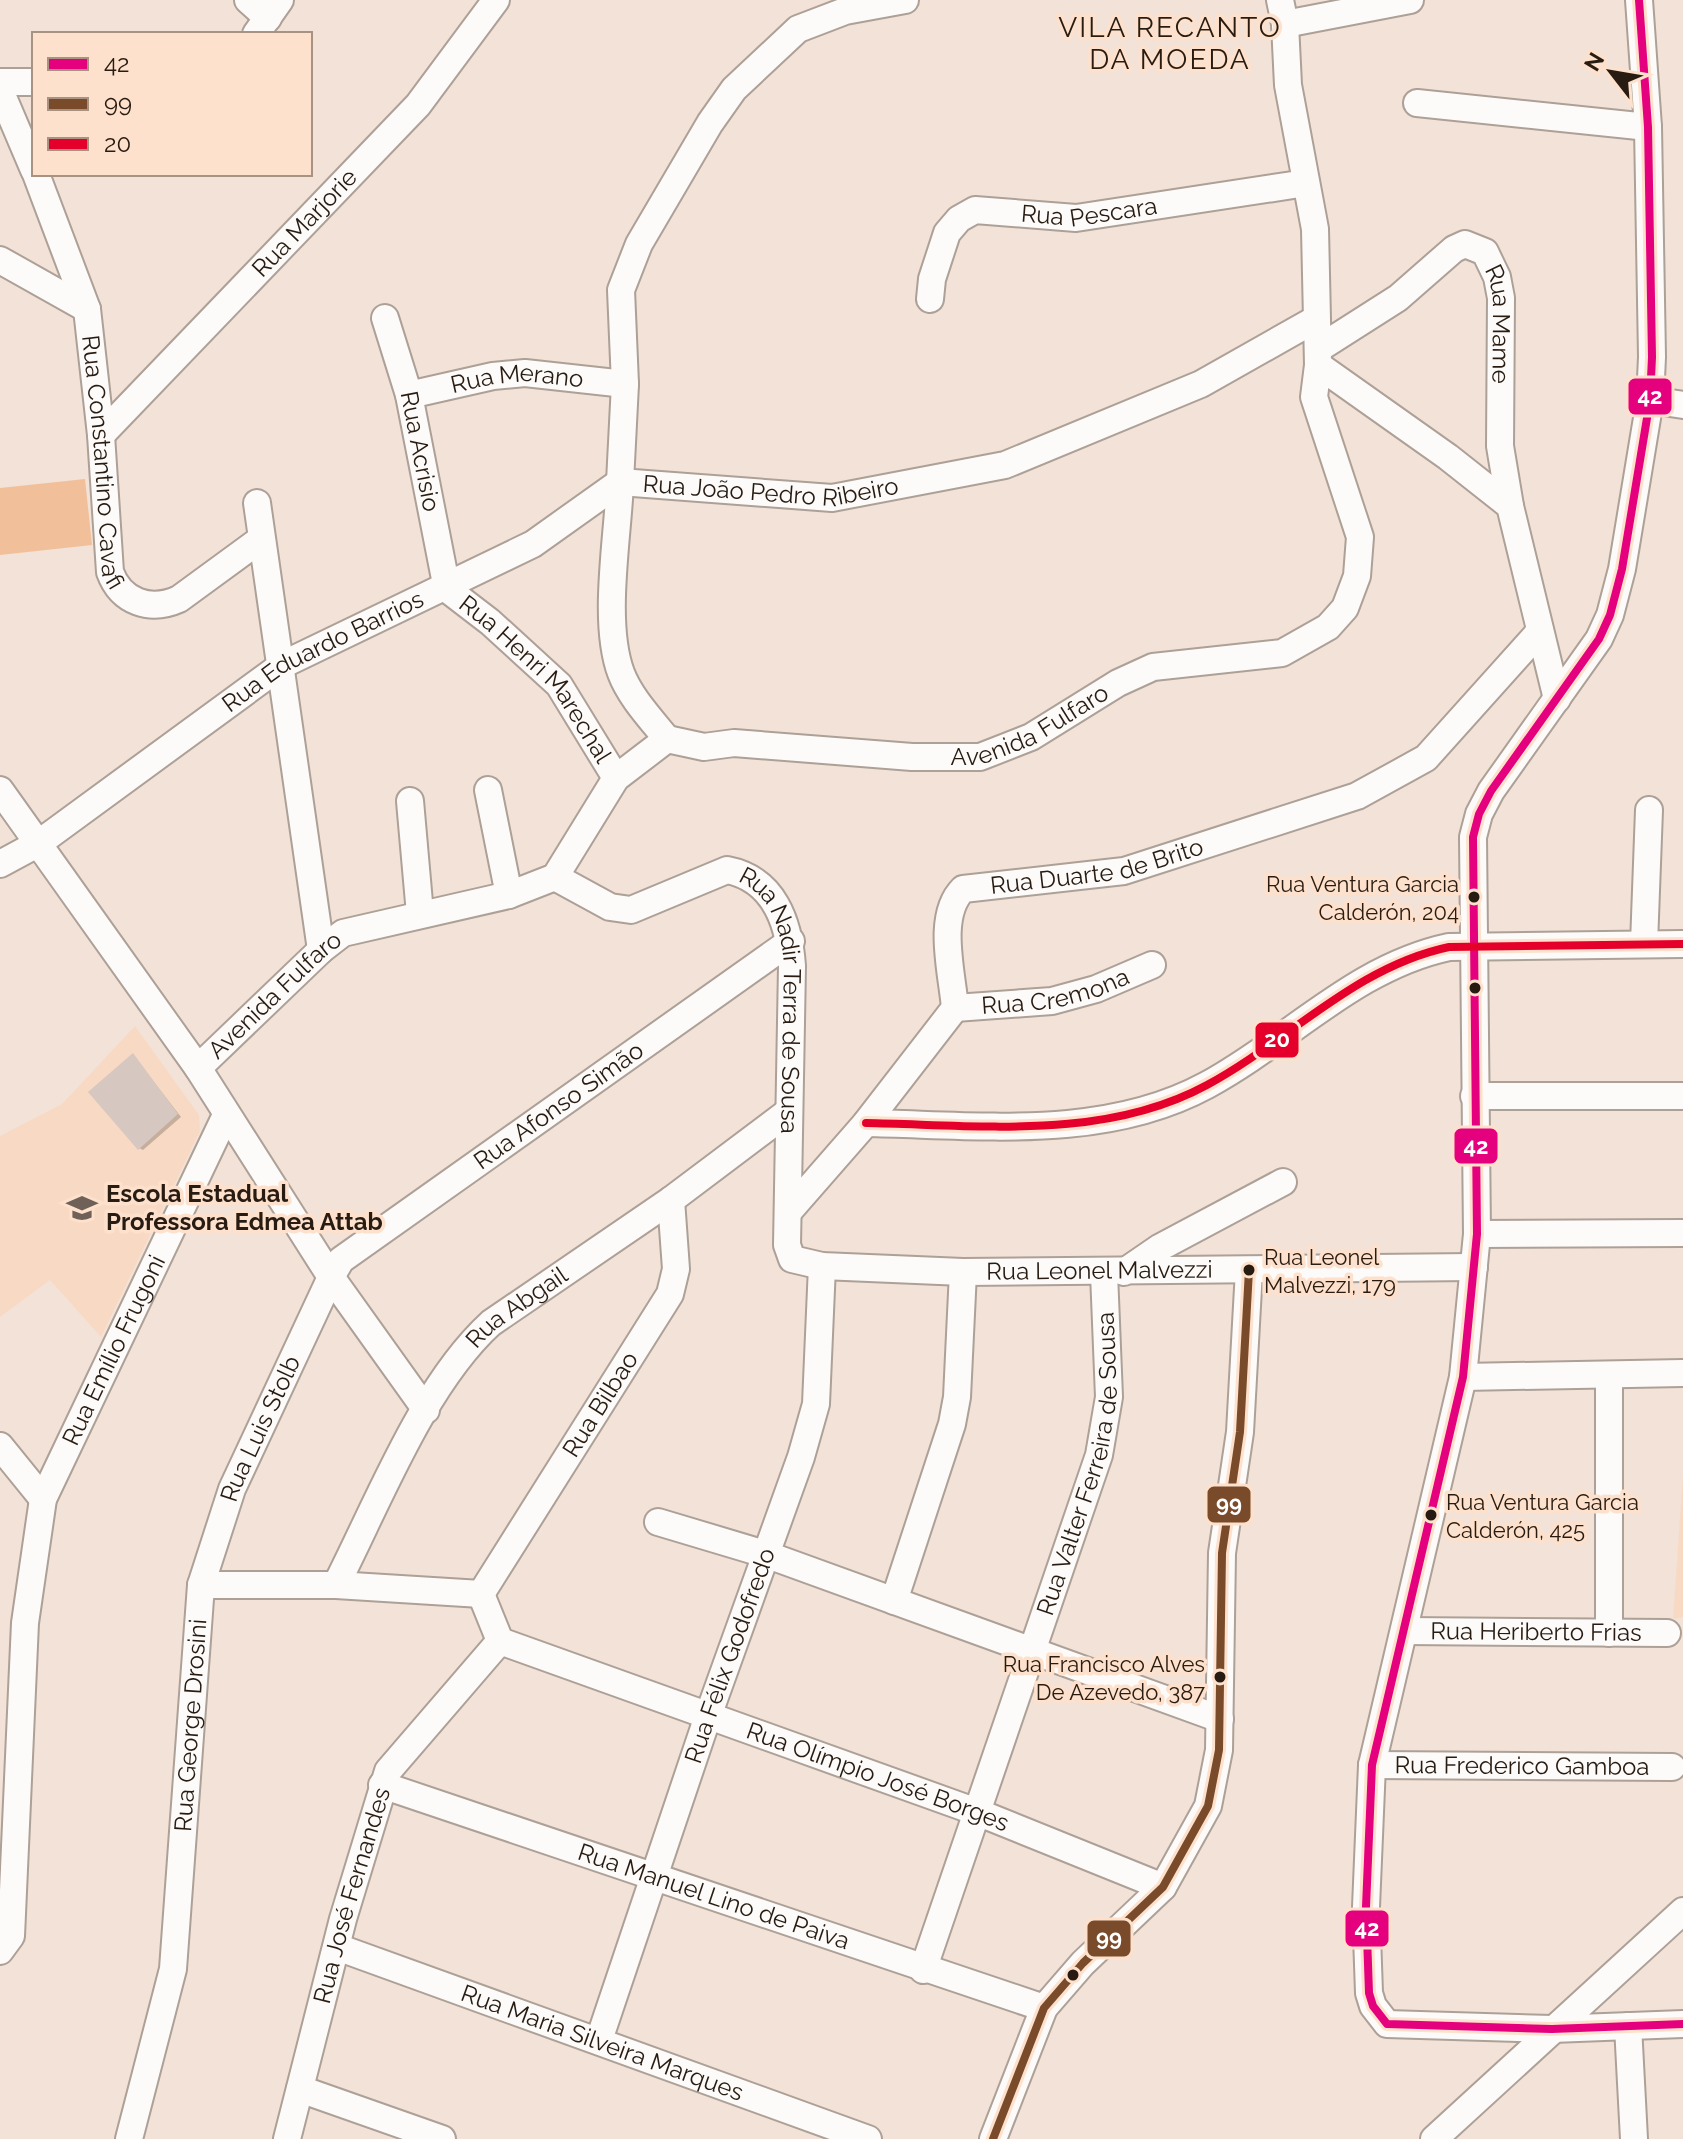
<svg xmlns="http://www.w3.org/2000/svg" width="1683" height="2139" font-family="Raleway,sans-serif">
	<rect width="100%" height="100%" fill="#f2e2d7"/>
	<path fill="#f8dac4" d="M135,1026L199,1115L200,1131L101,1337L50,1280L0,1317V1136L62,1104Z
		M1683,1475V1617L1673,1619Z"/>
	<path fill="#f1c09a" d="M85,479L92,545L0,555V488Z"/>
	<path fill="#0003" d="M133,1055L181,1117L143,1150L139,1148Z"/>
	<path fill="#d6c7c0" d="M133,1053L178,1114L138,1150L88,1092Z"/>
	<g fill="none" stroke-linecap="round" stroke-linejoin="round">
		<g stroke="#ada097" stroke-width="30">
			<g id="minor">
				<path d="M248,0L268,18"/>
				<path id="s1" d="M905,0L845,11L798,29L734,89L710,123L639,244L621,290L625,384L620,482L832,498L1005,465L1201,384L1316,319"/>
				<path d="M1639,0L1648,127L1652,357L1650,400L1622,569L1610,615L1599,639L1491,791L1479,814L1473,837L1477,1234L1463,1377L1372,1765L1366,1907L1369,1993L1373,2006L1387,2024L1552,2029L1683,2024"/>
				<path d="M1285,24L1410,0"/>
				<path d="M256,34L280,0"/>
				<path d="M0,82H34"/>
				<path d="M0,90L34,170"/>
				<path d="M1417,103L1648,127"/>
				<path id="s2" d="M36,174L87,309L101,435L110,572C121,602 150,612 179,599L261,539"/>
				<path d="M0,260L87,309"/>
				<path id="s3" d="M930,299L932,279L947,233L959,219L975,210L1076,218L1306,183"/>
				<path id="s4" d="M385,318L409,395L447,589L490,622L559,685L616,778"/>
				<path id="s5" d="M1318,349L1398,298L1454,249L1465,244L1485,252L1497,277L1501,298L1500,446L1510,506"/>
				<path d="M1318,365L1448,457L1510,506L1557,699"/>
				<path id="s6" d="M409,395L493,376L525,373L625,384"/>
				<path d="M1650,400L1683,405"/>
				<path id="s7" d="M101,435L418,105L496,0"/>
				<path d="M620,482C618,537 602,622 621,673C630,697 651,719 667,739"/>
				<path d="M257,503L321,950"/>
				<path d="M0,790L198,1068L331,1277L426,1410"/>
				<path d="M488,790L509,895"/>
				<path d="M410,801L420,914"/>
				<path id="s8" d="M0,864L39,843L282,665L533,544L620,482"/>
				<path id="s9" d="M555,877L610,907L631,910L727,870C774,879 789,922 792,966L787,1245L792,1259L822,1266L963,1272L1474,1267"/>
				<path d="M1644,944L1649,810"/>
				<path id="s10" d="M955,1008L1052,1001L1096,989L1152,965"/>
				<path id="s11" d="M198,1068L321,950L343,933L509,895L555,877L616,778L667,739L704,747L734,743L912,757H980L1031,737L1118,683L1153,667L1282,653L1328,627L1345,608L1357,576L1360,537L1314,397L1318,365L1315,229L1288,85L1285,24L1280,0"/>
				<path d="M1474,1096H1683"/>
				<path d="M866,1123C979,1125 1104,1141 1207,1085C1290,1040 1355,967 1449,947L1683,944"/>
				<path id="s12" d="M790,1210L866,1123L955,1008C952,972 936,916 963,889L1124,871L1357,796L1426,758L1540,631"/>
				<path d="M1477,1234L1683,1233"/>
				<path d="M1124,1272L1159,1248L1283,1182"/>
				<path d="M1463,1377L1683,1373"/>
				<path d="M0,1446L43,1499"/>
				<path d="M658,1522L765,1554L1220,1719"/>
				<path d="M201,1585H336L481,1594"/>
				<path id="s13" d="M336,1585C378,1503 423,1385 491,1323L671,1200L788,1112"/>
				<path id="s14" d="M481,1594L500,1641L977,1812L1163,1887"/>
				<path id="s15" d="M481,1594L670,1294L676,1269L671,1200"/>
				<path d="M894,1601L952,1424L957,1397L963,1272"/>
				<path id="s16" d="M1404,1631L1667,1633"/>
				<path d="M1609,1633V1375"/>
				<path id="s17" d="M1372,1765L1672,1767"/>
				<path id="s18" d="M382,1785L1044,2008"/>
				<path id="s19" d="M337,1947L868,2139"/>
				<path id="s20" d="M0,1951L11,1936L25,1623L43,1499L226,1115"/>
				<path id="s21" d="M923,1970L1099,1455L1109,1397L1104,1273"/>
				<path d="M1628,2026L1634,2139"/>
				<path id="s22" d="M599,2040L708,1716L801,1457L816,1404L822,1266"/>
				<path d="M300,2089L442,2139"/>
				<path id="s23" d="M129,2139L173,1969L201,1585L232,1489L331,1277L341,1260L791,941"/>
				<path id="s24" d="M287,2139L343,1919L388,1771L500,1641"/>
				<path d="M993,2139L1044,2008L1083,1963L1163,1887L1208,1806L1219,1750L1222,1553L1240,1432L1249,1270"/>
				<path d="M1434,2139L1683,1911"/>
			</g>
		</g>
		<use href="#minor" stroke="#fdfbf9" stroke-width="26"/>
		<g stroke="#fde1cc" stroke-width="14">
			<path id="bus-1" d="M1639,0L1648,127L1652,357L1650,400L1622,569L1610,615L1599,639L1491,791L1479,814L1473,837L1477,1234L1463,1377L1372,1765L1366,1907L1369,1993L1373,2006L1387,2024L1552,2029L1683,2024"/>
		</g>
		<g stroke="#fde1cc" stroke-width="14">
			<path id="bus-2" d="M993,2139L1044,2008L1083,1963L1163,1887L1208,1806L1219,1750L1222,1553L1240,1432L1249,1270"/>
		</g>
		<g stroke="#fde1cc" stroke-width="14">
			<path id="bus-3" d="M866,1123C979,1125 1104,1141 1207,1085C1290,1040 1355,967 1449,947L1683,944"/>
		</g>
		<use href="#bus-1" stroke="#e5007d" stroke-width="8"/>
		<use href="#bus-2" stroke="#7a4b2a" stroke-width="8"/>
		<use href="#bus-3" stroke="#e4002b" stroke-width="8"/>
	</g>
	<defs>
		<g id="school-bare" transform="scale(2.4)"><path d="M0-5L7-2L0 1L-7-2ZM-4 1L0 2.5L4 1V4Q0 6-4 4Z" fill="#6f6157" stroke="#fde1cc" stroke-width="2.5" paint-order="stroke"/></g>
	</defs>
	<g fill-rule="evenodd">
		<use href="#school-bare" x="82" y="1208"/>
	</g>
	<g fill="#281c12" stroke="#fde1cc" stroke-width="3">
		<circle cx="1474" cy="897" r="7"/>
		<circle cx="1475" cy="988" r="7"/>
		<circle cx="1249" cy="1270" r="7"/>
		<circle cx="1431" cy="1515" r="7"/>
		<circle cx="1220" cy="1677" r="7"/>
		<circle cx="1073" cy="1975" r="7"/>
	</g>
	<g text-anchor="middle" stroke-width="7" stroke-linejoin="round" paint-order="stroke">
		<g font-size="22" fill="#281c12" stroke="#fde1cc" text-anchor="end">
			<text x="1459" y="892">Rua Ventura Garcia<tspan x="1459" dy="28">Calderón, 204</tspan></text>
			<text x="1264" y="1265" text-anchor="start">Rua Leonel<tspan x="1264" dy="28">Malvezzi, 179</tspan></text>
			<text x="1446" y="1510" text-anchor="start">Rua Ventura Garcia<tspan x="1446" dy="28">Calderón, 425</tspan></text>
			<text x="1205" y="1672">Rua Francisco Alves<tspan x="1205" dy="28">De Azevedo, 387</tspan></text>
		</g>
		<g font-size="24" fill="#281c12" stroke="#fde1cc">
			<text dy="8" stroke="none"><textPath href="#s3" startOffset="220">Rua Pescara</textPath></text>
			<text dy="8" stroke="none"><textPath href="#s7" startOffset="294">Rua Marjorie</textPath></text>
			<text dy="8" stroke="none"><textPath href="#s5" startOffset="278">Rua Mame</textPath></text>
			<text dy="8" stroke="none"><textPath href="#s6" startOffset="110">Rua Merano</textPath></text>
			<text dy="8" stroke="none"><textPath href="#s4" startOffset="138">Rua Acrisio</textPath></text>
			<text dy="8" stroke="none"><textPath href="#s2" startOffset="298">Rua Constantino Cavafi</textPath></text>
			<text dy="8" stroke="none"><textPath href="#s1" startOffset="774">Rua João Pedro Ribeiro</textPath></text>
			<text dy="8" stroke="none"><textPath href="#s8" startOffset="388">Rua Eduardo Barrios</textPath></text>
			<text dy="8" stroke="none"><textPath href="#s4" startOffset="406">Rua Henri Marechal</textPath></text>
			<text dy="8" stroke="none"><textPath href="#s11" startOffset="970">Avenida Fulfaro</textPath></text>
			<text dy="8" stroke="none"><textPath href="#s12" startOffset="520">Rua Duarte de Brito</textPath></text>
			<text dy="8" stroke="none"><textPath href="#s10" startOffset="102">Rua Cremona</textPath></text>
			<text dy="8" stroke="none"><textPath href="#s11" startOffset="106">Avenida Fulfaro</textPath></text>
			<text dy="8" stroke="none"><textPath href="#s9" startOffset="342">Rua Nadir Terra de Sousa</textPath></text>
			<text dy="8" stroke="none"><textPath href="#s23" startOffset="1182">Rua Afonso Simão</textPath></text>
			<text dy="8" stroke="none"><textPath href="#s9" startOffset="916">Rua Leonel Malvezzi</textPath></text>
			<text dy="8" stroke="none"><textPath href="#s13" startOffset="336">Rua Abgail</textPath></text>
			<text dy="8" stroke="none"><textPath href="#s20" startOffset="622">Rua Emílio Frugoni</textPath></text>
			<text dy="8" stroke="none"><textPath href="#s15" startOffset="224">Rua Bilbao</textPath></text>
			<text dy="8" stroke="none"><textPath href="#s23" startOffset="728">Rua Luis Stolb</textPath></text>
			<text dy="8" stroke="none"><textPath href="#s21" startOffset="532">Rua Valter Ferreira de Sousa</textPath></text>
			<text dy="8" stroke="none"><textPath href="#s16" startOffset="132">Rua Heriberto Frias</textPath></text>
			<text dy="8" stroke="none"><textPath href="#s22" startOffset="406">Rua Félix Godofredo</textPath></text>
			<text dy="8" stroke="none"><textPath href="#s23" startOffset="420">Rua George Drosini</textPath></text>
			<text dy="8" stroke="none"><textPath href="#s17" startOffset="150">Rua Frederico Gamboa</textPath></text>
			<text dy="8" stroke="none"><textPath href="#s14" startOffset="452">Rua Olímpio José Borges</textPath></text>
			<text dy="8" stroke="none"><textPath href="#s24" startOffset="252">Rua José Fernandes</textPath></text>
			<text dy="8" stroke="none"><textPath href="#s18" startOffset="350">Rua Manuel Lino de Paiva</textPath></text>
			<text dy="8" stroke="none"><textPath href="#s19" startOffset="282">Rua Maria Silveira Marques</textPath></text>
		</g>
		<g font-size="24" font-weight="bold" fill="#281c12" stroke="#fde1cc" text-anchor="start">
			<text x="106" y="1202">Escola Estadual<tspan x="106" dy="28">Professora Edmea Attab</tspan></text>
		</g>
		<g font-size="28" letter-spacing="2" fill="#281c12" stroke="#fde1cc">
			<text x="1170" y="37">VILA RECANTO<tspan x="1170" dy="32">DA MOEDA</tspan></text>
		</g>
	</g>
	<g stroke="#fde1cc" stroke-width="3">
		<rect x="1627" y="377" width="46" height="39" rx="8" fill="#e5007d"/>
		<rect x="1254" y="1021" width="46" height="38" rx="8" fill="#e4002b"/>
		<rect x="1453" y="1127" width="46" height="38" rx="8" fill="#e5007d"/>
		<rect x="1206" y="1485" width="46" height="39" rx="8" fill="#7a4b2a"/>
		<rect x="1344" y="1909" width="46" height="39" rx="8" fill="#e5007d"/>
		<rect x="1086" y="1919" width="46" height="39" rx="8" fill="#7a4b2a"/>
	</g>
	<g font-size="22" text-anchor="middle" font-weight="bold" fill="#fff">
		<text x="1650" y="404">42</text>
		<text x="1277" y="1047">20</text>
		<text x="1476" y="1154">42</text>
		<text x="1229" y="1512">99</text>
		<text x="1367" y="1936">42</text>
		<text x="1109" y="1946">99</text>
	</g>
	<rect x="32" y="32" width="280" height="144" fill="#fde1cc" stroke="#a89282" stroke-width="2"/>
	<rect x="48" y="58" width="40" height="12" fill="#e5007d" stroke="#a89282" stroke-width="2"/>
	<text x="104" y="72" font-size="24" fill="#281c12">42</text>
	<rect x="48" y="98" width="40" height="12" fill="#7a4b2a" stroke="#a89282" stroke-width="2"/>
	<text x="104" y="112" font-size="24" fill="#281c12">99</text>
	<rect x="48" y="138" width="40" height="12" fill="#e4002b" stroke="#a89282" stroke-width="2"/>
	<text x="104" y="152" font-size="24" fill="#281c12">20</text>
	<g transform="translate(1611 72) rotate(301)" stroke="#fde1cc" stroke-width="6" paint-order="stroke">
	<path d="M0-6L14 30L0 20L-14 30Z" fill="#281c12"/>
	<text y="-12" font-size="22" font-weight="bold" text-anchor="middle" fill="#281c12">N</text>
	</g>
</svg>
